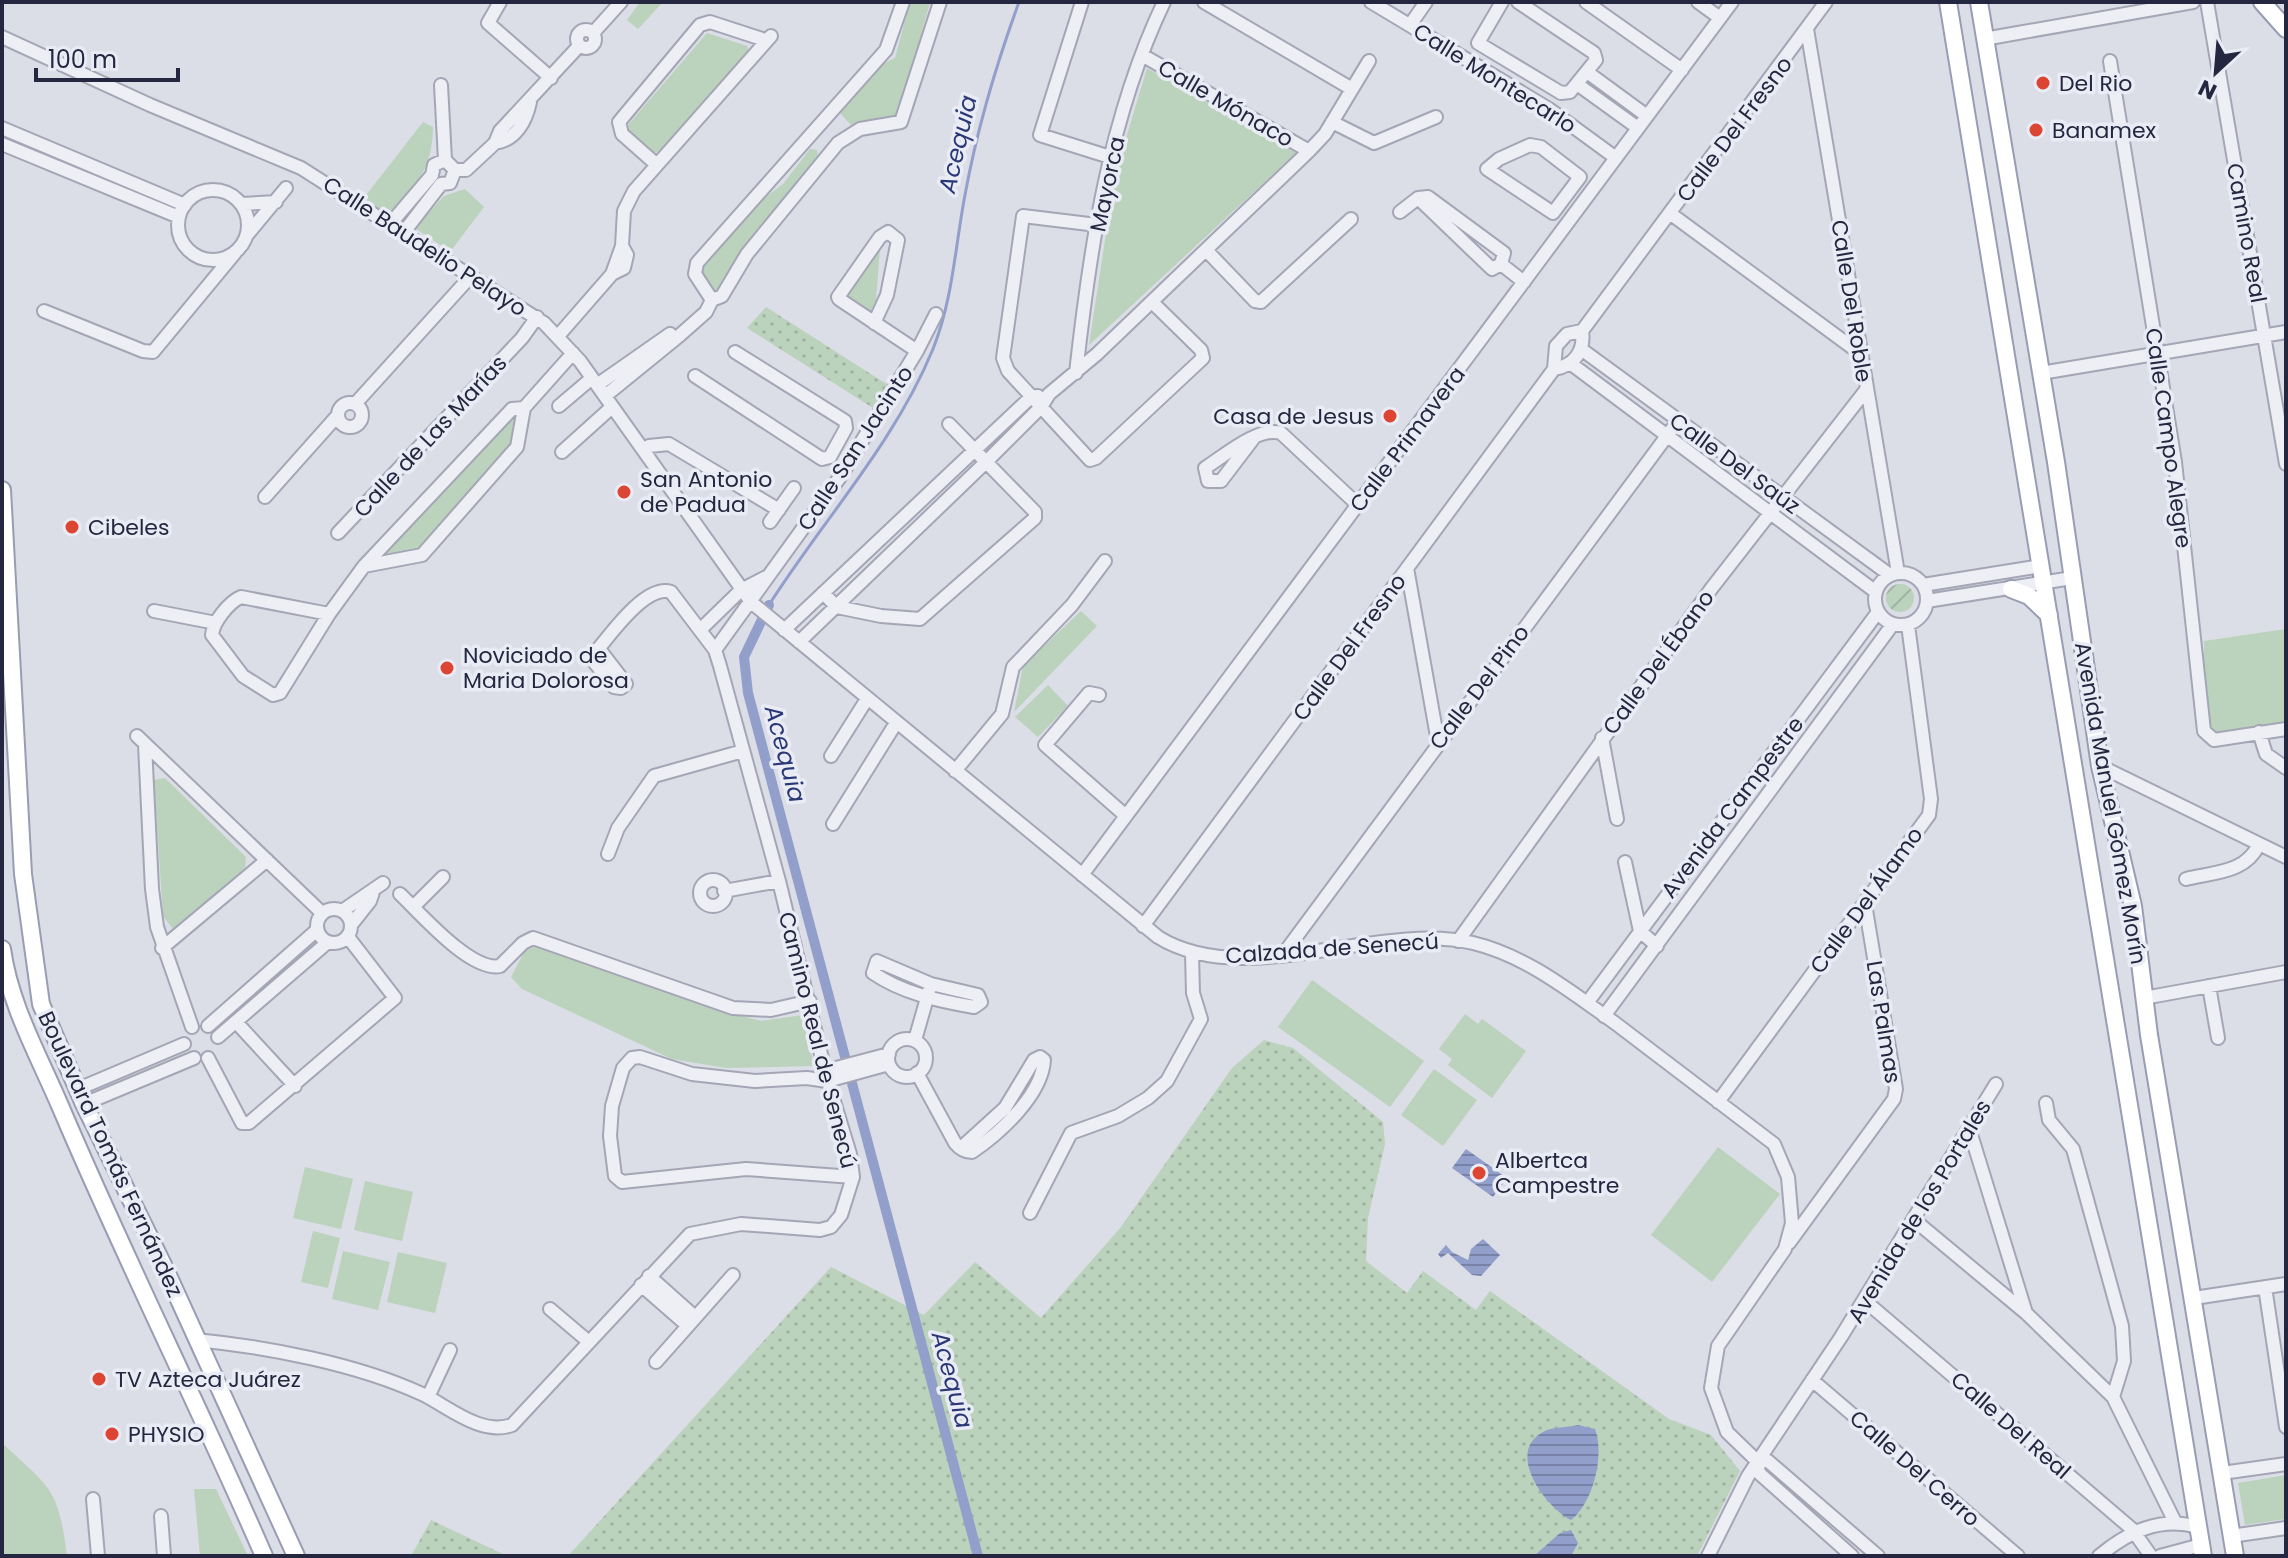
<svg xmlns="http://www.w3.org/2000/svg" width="2288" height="1558" font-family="Poppins,sans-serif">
	<defs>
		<pattern id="grass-dots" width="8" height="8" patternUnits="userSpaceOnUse" patternTransform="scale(2)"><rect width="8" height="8" fill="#bbd2bc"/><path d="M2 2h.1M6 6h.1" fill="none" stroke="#a1b4a3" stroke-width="1.8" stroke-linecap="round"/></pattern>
		<pattern id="garden-furrows" width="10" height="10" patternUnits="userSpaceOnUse" patternTransform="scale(2)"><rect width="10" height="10" fill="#bbd2bc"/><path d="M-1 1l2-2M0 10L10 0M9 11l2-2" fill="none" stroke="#a1b4a3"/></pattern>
		<pattern id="water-rules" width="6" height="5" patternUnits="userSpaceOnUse" patternTransform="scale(2)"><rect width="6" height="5" fill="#929fcb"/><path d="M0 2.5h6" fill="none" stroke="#7782a6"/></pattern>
	</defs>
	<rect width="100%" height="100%" fill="#dbdde7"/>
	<path fill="url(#grass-dots)" d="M766,307L888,385L873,408L747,328Z
		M1264,1040L1293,1048L1383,1122L1385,1144L1368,1218L1366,1261L1407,1293L1423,1271L1476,1310L1490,1291L1669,1419L1711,1435L1740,1471L1697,1556H568L831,1267L924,1315L975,1262L1041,1318L1121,1227L1232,1068Z
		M431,1520L507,1556H411Z"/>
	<path fill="#bbd2bc" d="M640,2H663L638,29L627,20Z
		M910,2H930L900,112L891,121L851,125L840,113L878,66L895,58Z
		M707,33L747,46L749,51L660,151L654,153L630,132L628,125Z
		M1147,68L1296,153L1089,345L1115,175Z
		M423,122L433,127C432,171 417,182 389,215L363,199Z
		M810,149L817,150L818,158L785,195L719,294L698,273L763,199L783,184Z
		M465,189L484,207L450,252L415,228L444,196Z
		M880,248L876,300L870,312L844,297Z
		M516,413L514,443L419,551L386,554L388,547Z
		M1081,611L1097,626L1014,712L1023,666Z
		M2286,629V721L2217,732L2210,727L2204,697V641Z
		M1048,685L1068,706L1038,737L1015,717Z
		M165,778L246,857L245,868L173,929L163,916L154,780Z
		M536,946L699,1004L761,1021L803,1015L814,1066L726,1068L672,1059L522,989L511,977L524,952Z
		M1312,980L1424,1061L1390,1107L1278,1027Z
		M1465,1014L1478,1024L1482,1019L1526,1051L1492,1098L1448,1065L1452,1059L1439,1049Z
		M1434,1069L1477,1100L1443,1146L1401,1115Z
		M1718,1147L1780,1194L1712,1282L1651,1235Z
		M305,1167L353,1179L341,1229L293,1218Z
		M365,1181L413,1192L402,1241L354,1230Z
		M313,1231L340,1238L328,1288L301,1282Z
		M343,1251L390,1262L378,1310L332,1299Z
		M398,1252L447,1263L435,1313L387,1302Z
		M2,1443C51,1489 58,1487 67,1556H2Z
		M2286,1475V1519L2245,1525L2238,1483Z
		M194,1489H216L248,1556H200Z"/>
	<path fill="url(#garden-furrows)" d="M1886 598a14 14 0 1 1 28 0a14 14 0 1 1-28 0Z"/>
	<path fill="url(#water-rules)" d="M1466,1149L1507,1178L1493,1197L1452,1168Z
		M1483,1239L1500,1255L1481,1276L1472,1275L1448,1253L1441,1258L1438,1254L1446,1245L1452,1252L1468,1260L1471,1249Z
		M1578,1425L1595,1429C1605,1455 1593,1503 1571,1520C1545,1507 1502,1449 1547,1430C1556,1427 1569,1427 1578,1425Z
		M1571,1530L1578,1543L1571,1556H1534L1560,1533Z"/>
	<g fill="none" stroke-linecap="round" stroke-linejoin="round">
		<path stroke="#929fcb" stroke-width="3" d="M769,605C823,520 894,444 933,349C953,299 955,247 965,195C977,129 996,65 1019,2"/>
		<path stroke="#929fcb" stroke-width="10" d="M769,605L744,657L748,693L978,1556"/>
		<g stroke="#a4a6b5" stroke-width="16">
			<path id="minor" d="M500,2L488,23L551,78
				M1082,2L1040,135L1110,157
				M1204,2L1352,89
				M1371,2L1549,109L1616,158
				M1502,2L1478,43L1561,93L1570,92L1596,60L1594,53L1518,2
				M1586,2L1682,70
				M1698,2L1720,18
				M2207,2L2286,464
				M1410,25L1426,2
				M1807,29L1898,573
				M577 39a9 9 0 1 1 18 0a9 9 0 1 1-18 0Z
				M593,33L621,2
				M2,37L150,105L301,168L544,323L580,361L751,602L1158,937C1245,991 1376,921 1473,943C1527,956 1571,992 1615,1023C1668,1063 1721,1104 1774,1144L1788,1177L1792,1223L1785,1249L1718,1346L1711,1388L1727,1432L1757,1461
				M1984,39L2193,2
				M1142,55L1309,151
				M2110,61L2175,462L2204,731L2214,740L2286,729
				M1587,72L1647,116
				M1577,84L1638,128
				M441,85L445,160L455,170H466L495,143L500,131L579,46
				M1332,122L1374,143L1436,117
				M2,128L185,205
				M495,143C516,140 526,121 530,102
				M2,144L179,217
				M1530,145L1541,147L1580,177L1553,213L1487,169L1499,159Z
				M657,165L622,134L619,122L700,25L710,22L765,40
				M178 225a35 35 0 1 1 70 0a35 35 0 1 1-70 0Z
				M241,204L276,202
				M1400,212L1418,198L1428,197L1504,253L1501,264L1492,269L1418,198
				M1671,214L1861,354
				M391,223L432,175L434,165L445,160
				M1097,225L1023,216L1003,358L1008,371L1090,460L1096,458L1203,358L1201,350L1152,302
				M404,232L441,184L450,183L455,170
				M247,235L286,188
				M1206,250L1255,301L1261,302L1351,219
				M1501,264L1524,282
				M612,274L622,246L624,211L634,191L771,36
				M712,300L695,274L697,263L886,50L903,2
				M44,311L143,351L153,352L235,253
				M874,323L887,295L898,240L888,232L880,237L838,297L839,299L917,351
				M558,336L612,274L624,268L627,255L622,246
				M1581,349L1890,575
				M1570,363L1876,592
				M1554,369L1556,346L1567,334L1582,331
				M1076,373C1090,247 1109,117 1164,2
				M2041,373L2286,332
				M695,376L822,459L830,457L846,428L845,421L735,352
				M597,385L670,334
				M605,396L680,335L706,312L712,300L722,296L747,254L838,143L860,129L901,122L940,2
				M338 415a12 12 0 1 1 24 0a12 12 0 1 1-24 0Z
				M355,404L471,276
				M559,406L592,378
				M1253,439L1221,481H1208L1205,468C1224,456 1258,426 1281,433L1358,505
				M644,451L649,446L669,444L779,510
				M562,452L612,407
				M265,497L338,415
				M770,522L794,488
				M338,533L522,338L537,317
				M364,566L422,555L517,447L524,408
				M1407,568L1438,742
				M1875 599a26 26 0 1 1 52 0a26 26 0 1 1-52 0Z
				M1923,585L2041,566
				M823,593L837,607L881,616L920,619L1035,518V512L949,424
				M1927,601L2072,578
				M154,611L216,623
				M329,614L241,597C229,602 213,622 212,635L243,676L273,695L280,693L329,614L364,566L512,409L524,408L573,353
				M700,630L741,590L766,577
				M784,630L1031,397L1038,396
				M799,642L986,462L1041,407L1049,394L1097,354L1309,151L1325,134L1369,61
				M715,650L840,477L917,351L936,314
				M1099,695L1089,693L1045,745L1126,816
				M2259,732L2266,754L2286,768
				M137,736L322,913
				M1602,738L1617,819
				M145,745L152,889L157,927L192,1027
				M831,756L867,699
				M2100,766L2286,857
				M955,771L1002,714L1013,667L1072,605L1105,561
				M833,824L896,723
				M608,854L618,828L654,776L743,751
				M1625,862L1640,931L1657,946
				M1082,875L1732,2
				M2186,879C2215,872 2246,873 2259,844
				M700 893a13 13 0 1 1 26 0a13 13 0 1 1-26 0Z
				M724,891L779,881
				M400,894C421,914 471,972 500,966L523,943L533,938L733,1008L771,1010L810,1001
				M413,907L443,877
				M317 926a17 17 0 1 1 34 0a17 17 0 1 1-34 0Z
				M342,911L383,883
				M351,925L370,901L373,892
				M1143,926L1554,369C1574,366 1585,351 1582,331L1826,2
				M1458,941L1711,589L1866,390
				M162,948L267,860
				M1282,956L1678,421
				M877,961L931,984L978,995L981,1002L974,1007C939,1001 902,993 873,973Z
				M2209,986L2218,1038
				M2144,998L2286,972
				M1587,1003L1878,612
				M1604,1016L1893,624
				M236,1022L295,1086
				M208,1026L317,930
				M218,1037L328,942
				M888 1058a19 19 0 1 1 38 0a19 19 0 1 1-38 0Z
				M915,1040L929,991
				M208,1058L242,1123H249L395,998L348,937
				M821,1072L889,1054
				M917,1073L955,1143C959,1148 965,1152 972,1152C1000,1133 1042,1095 1044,1060L1040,1057L1034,1060L1005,1108L961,1148
				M78,1089L184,1044
				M1718,1102L1929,815L1931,799L1908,625
				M2046,1103L2049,1120L2073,1149L2122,1326L2124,1361L2113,1397
				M84,1104L194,1058
				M1969,1128L2026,1313
				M853,1177L746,1169L622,1182L615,1176L610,1136L612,1106L623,1068L632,1058L640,1057L692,1074L755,1081L807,1078L827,1081L889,1064
				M1030,1213L1071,1133L1118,1116L1148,1098L1167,1081L1201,1019L1193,993L1192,954
				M1913,1219L2026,1313L2113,1397L2175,1522
				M1789,1243L1894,1099L1896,1089L1865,904
				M649,1276L695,1317
				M641,1285L688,1326
				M2265,1287L2286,1427
				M2194,1298L2286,1284
				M1864,1300L2132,1529L2151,1556
				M550,1309L589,1342
				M196,1340C268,1347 357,1364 422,1394C449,1407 481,1436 512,1425L690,1234L741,1224L820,1230L831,1227L841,1215L853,1177L850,1154L826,1075L779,881L720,666L715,650L671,592C645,583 607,639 591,658L614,687L621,688L626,684L599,649
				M656,1362L733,1275
				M1812,1380L2018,1556
				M428,1397L450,1350
				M1757,1461H1768L1878,1556
				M1757,1461L1759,1473L1852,1556
				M2222,1473L2286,1464
				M93,1499L98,1556
				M161,1516L164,1556
				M2231,1536L2286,1528
				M1708,1556L1748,1476L1841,1337L1996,1084
				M2099,1556C2128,1532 2160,1516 2198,1527
				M2160,1556L2201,1545"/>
		</g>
		<g stroke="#999db4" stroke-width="20">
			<path id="major" d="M1948,2L2203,1556
				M1979,2L2056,462L2100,766L2133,906L2149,1035L2235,1556
				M2262,2L2286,29
				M2,490L23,874L41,1004L84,1104L166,1271L296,1556
				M2011,589L2029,596L2049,615
				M2,949C10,1006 39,1056 61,1108C125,1259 199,1406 264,1556"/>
		</g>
		<use href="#minor" stroke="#eeeff5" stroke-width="12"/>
		<use href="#major" stroke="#fff" stroke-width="16"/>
	</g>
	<g fill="#db4532" stroke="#eaecf5" stroke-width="3">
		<circle cx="2043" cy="83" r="8"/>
		<circle cx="2036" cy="130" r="8"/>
		<circle cx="1390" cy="416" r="8"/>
		<circle cx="624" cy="492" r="8"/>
		<circle cx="72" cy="527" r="8"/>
		<circle cx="447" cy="668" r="8"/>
		<circle cx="1479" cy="1173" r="8"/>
		<circle cx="99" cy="1379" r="8"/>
		<circle cx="112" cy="1434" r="8"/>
	</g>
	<g text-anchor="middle" stroke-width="7" stroke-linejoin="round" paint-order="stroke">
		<g font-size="22" fill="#24273f" stroke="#eaecf5">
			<text transform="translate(1495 78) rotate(32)" y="8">Calle Montecarlo</text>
			<text transform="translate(1226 103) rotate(30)" y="8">Calle Mónaco</text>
			<text transform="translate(1734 129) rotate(-53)" y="8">Calle Del Fresno</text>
			<text transform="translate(1107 184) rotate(-78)" y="8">Mayorca</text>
			<text transform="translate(2247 233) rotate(80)" y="8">Camino Real</text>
			<text transform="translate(425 246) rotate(33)" y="8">Calle Baudelio Pelayo</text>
			<text transform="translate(1852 301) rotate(81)" y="8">Calle Del Roble</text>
			<text transform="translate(430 436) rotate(-47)" y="8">Calle de Las Marías</text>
			<text transform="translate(2169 438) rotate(82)" y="8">Calle Campo Alegre</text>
			<text transform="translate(1407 439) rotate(-53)" y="8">Calle Primavera</text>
			<text transform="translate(855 448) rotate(-57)" y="8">Calle San Jacinto</text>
			<text transform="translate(1735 463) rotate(36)" y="8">Calle Del Saúz</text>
			<text transform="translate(1349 647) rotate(-54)" y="8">Calle Del Fresno</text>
			<text transform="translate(1658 662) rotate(-54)" y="8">Calle Del Ébano</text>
			<text transform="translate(1479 687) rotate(-53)" y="8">Calle Del Pino</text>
			<text transform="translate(2111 803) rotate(80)" y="8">Avenida Manuel Gómez Morín</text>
			<text transform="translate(1732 807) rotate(-53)" y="8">Avenida Campestre</text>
			<text transform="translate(1866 900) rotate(-54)" y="8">Calle Del Álamo</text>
			<text transform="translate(1332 948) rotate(-4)" y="8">Calzada de Senecú</text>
			<text transform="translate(1884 1022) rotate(81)" y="8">Las Palmas</text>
			<text transform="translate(818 1040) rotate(76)" y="8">Camino Real de Senecú</text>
			<text transform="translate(111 1154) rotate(65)" y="8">Boulevard Tomás Fernández</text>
			<text transform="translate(1919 1211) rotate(-59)" y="8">Avenida de los Portales</text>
			<text transform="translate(2011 1425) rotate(41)" y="8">Calle Del Real</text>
			<text transform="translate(1915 1468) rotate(41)" y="8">Calle Del Cerro</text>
		</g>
		<g font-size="22" fill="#24273f" stroke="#eaecf5" text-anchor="start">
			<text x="2059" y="91">Del Rio</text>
			<text x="2052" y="138">Banamex</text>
			<text x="1374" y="424" text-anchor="end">Casa de Jesus</text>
			<text x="640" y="487">San Antonio<tspan x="640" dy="25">de Padua</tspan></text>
			<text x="88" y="535">Cibeles</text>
			<text x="463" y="663">Noviciado de<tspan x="463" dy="25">Maria Dolorosa</tspan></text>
			<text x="1495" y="1168">Albertca<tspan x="1495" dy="25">Campestre</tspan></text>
			<text x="115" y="1387">TV Azteca Juárez</text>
			<text x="128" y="1442">PHYSIO</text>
		</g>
		<g font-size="24" font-style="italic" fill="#2a3876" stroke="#eaecf5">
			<text transform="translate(958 144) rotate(-77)" y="8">Acequia</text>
			<text transform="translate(785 754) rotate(75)" y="8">Acequia</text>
			<text transform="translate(952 1380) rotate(75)" y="8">Acequia</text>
		</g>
	</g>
	<rect width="2288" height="1558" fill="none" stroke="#24273f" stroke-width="8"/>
	<g transform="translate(2216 72) rotate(206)" stroke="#eaecf5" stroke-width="6" paint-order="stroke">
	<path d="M0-6L14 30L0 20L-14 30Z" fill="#24273f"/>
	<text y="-12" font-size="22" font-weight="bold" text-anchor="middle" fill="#24273f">N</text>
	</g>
	<path d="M36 68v12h142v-12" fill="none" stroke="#24273f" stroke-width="4"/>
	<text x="48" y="68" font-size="24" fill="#24273f" stroke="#eaecf5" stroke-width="6" paint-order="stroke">100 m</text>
</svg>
